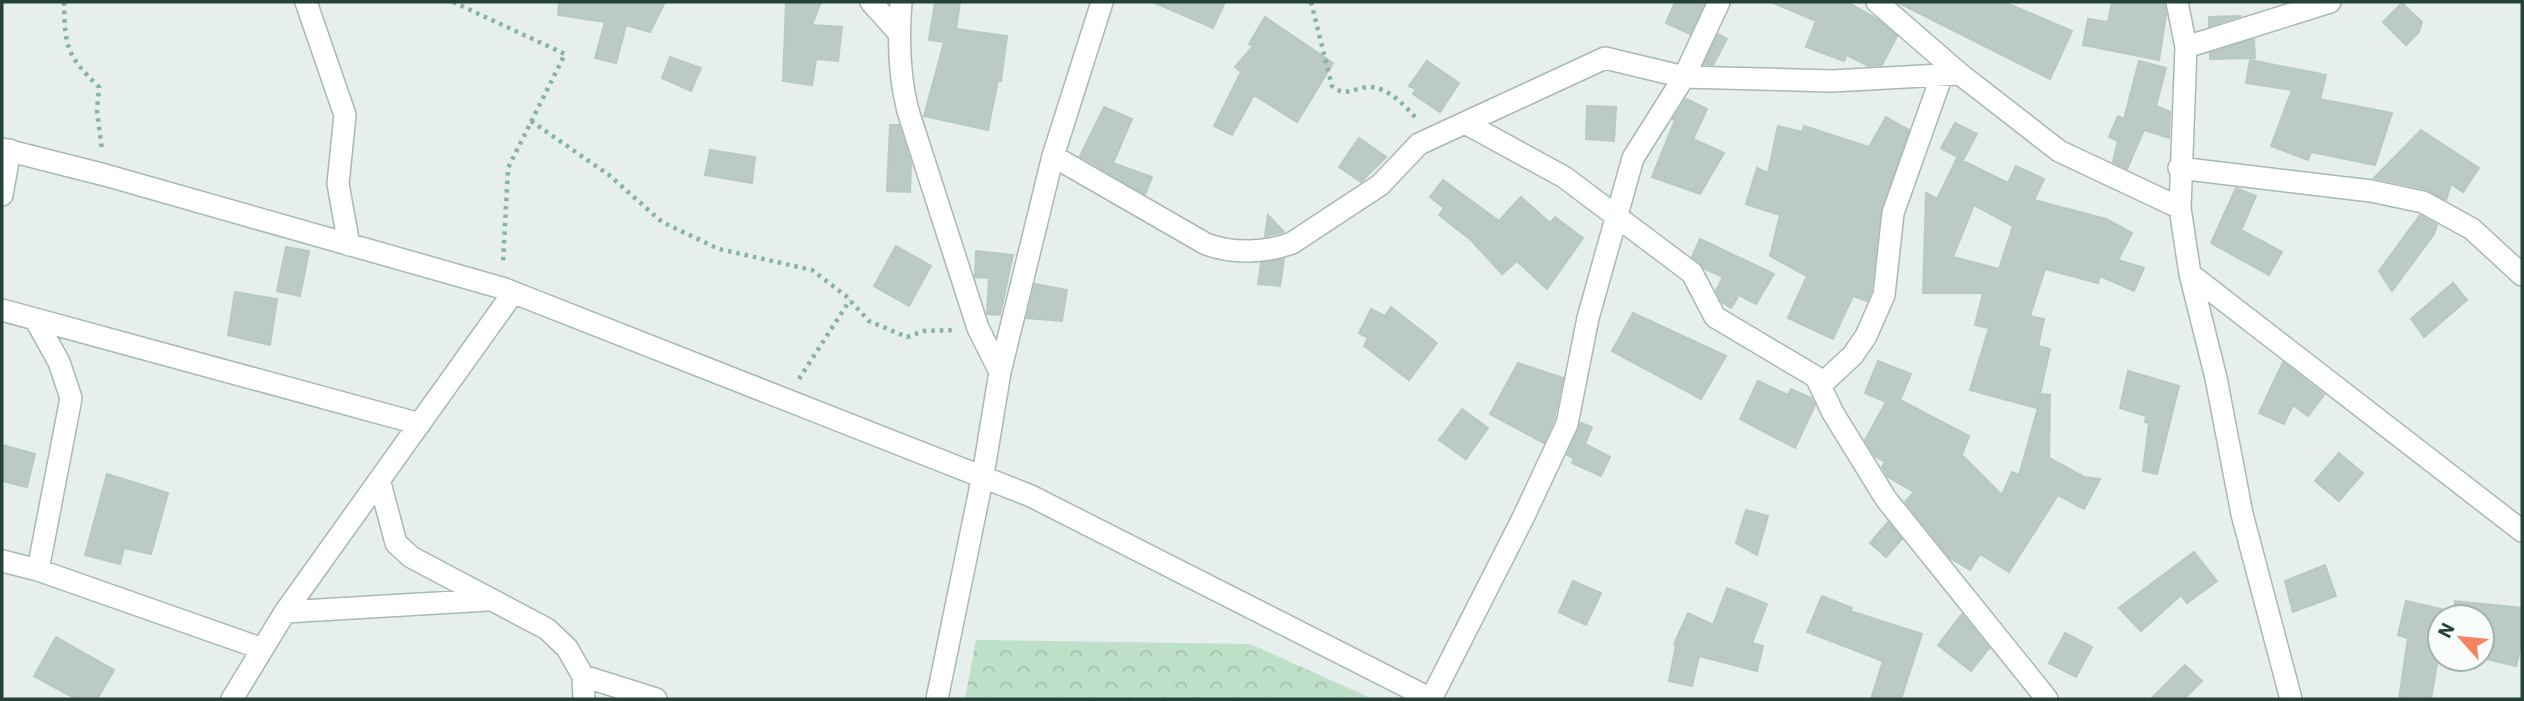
<svg xmlns="http://www.w3.org/2000/svg" width="2524" height="701" font-family="'IBM Plex Sans',sans-serif">
	<defs>
		<pattern id="forest-crowns" width="20" height="18" patternUnits="userSpaceOnUse" patternTransform="scale(1.75)"><rect width="20" height="18" fill="#bfe0c8"/><path d="M2 6a3 3 0 1 1 6 0M12 15a3 3 0 1 1 6 0" fill="none" stroke="#a4c1ad"/></pattern>
	</defs>
	<rect width="100%" height="100%" fill="#e6efeb"/>
	<path fill="url(#forest-crowns)" d="M976,640L1250,644L1373,699H965Z"/>
	<path fill="#bbcac4" stroke="#b8c9c2" stroke-width="2" fill-rule="evenodd" d="M559,2H665L650,32L626,25L616,63L595,58L605,22L558,15Z
		M786,2H821L812,25L842,27L838,61L816,59L812,85L783,81Z
		M935,2H960L956,29L1007,36L1001,81L998,80L988,130L924,116L944,42L929,40Z
		M1153,2H1225L1213,28Z
		M1675,2H1705L1690,34L1666,23Z
		M1771,2H1847L1877,19L1897,36L1882,65L1868,66L1847,55L1844,61L1806,47L1816,21Z
		M1897,2H2004L2072,31L2050,79Z
		M2112,2H2164L2166,15L2159,60L2083,45L2088,19L2108,22Z
		M2402,3L2422,22L2419,32L2406,45L2383,22Z
		M2241,16L2209,26V17Z
		M1265,17L1333,63L1297,122L1254,95L1232,135L1214,126L1241,72L1235,67L1253,46L1249,44Z
		M1718,34L1727,39L1713,65L1704,64Z
		M2254,39L2255,58L2210,59V53Z
		M670,57L701,68L691,91L662,78Z
		M2250,60L2326,75L2320,99L2392,113L2375,165L2311,152L2308,160L2271,146L2292,90L2246,83Z
		M1427,61L1459,83L1440,112L1413,94L1416,89L1409,86Z
		M2139,61L2166,68L2156,106L2170,112L2169,138L2144,130L2127,169L2113,162L2118,141L2109,137L2118,116L2124,119Z
		M1686,99L1707,109L1693,139L1724,153L1700,194L1652,177L1675,120L1673,119Z
		M1587,106L1616,107L1614,141L1586,139Z
		M1104,107L1132,119L1113,163L1152,177L1145,194L1080,156Z
		M1886,117L1909,130L1881,209L1871,292L1867,301L1853,296L1833,339L1788,318L1807,276L1770,256L1780,215L1746,204L1757,168L1768,173L1778,126L1802,132L1804,126L1869,147Z
		M1955,123L1977,134L1963,160L1941,148Z
		M890,125H899L911,164L910,192L887,191Z
		M2421,130L2479,168L2463,192L2451,184L2446,200L2426,189L2374,178Z
		M1359,138L1386,157L1361,182L1339,167Z
		M710,150L755,157L752,183L705,175Z
		M1957,158L2008,183L2016,166L2044,179L2034,200L2106,219L2132,233L2118,260L2144,268L2134,291L2100,276L2098,283L2045,269L2030,316L2044,319L2038,346L2050,349L2037,408L1970,390L1989,328L1975,325L1983,293H1923L1926,193L1937,199ZM1974,205L2013,226L1999,269L1953,257Z
		M1443,180L1499,221L1521,197L1550,223L1555,217L1583,238L1547,289L1517,261L1502,274L1471,240L1439,215L1444,208L1430,197Z
		M2236,188L2256,196L2241,230L2282,252L2269,275L2211,243Z
		M1268,215L1284,232L1265,236Z
		M2420,215L2437,225L2434,234L2392,291L2379,271Z
		M1700,239L1774,274L1756,304L1739,295L1731,308L1722,302L1716,290L1723,277L1705,269L1692,257Z
		M896,246L931,266L909,306L874,286Z
		M286,247L309,251L300,296L277,291Z
		M976,251L1013,255L1000,315L987,314L989,278L975,277Z
		M1284,259L1280,286L1258,284L1261,263Z
		M2453,283L2467,300L2424,337L2411,319Z
		M1035,284L1067,290L1062,321L1027,318Z
		M235,292L277,299L270,345L228,335Z
		M1391,307L1437,343L1409,380L1364,346L1368,338L1359,333L1371,309L1385,316Z
		M1633,313L1726,356L1701,399L1612,351Z
		M1878,361L1911,374L1900,400L1969,436L1962,455L2002,495L2012,472L2019,475L2042,394L2050,395L2049,458L2084,477L2100,479L2084,509L2058,495L2009,572L1980,554L1970,570L1950,558L1905,502L1914,492L1888,477L1882,467L1885,462L1875,456L1865,440L1886,402L1865,393Z
		M2283,362L2324,395L2308,416L2293,405L2284,424L2259,413Z
		M1518,363L1563,378L1554,420L1544,443L1490,414Z
		M2128,371L2179,386L2157,474L2143,471L2149,423L2145,422L2146,416L2120,408Z
		M1758,381L1788,395L1791,389L1811,398L1815,405L1795,448L1740,419Z
		M1462,409L1488,428L1466,459L1439,440Z
		M1581,423L1592,427L1585,444L1610,457L1601,476L1572,463L1574,458L1567,455Z
		M2,445L35,454L27,487L2,481Z
		M2339,453L2363,473L2339,501L2315,481Z
		M107,474L168,493L151,554L124,548L120,564L85,555Z
		M1746,510L1768,516L1757,555L1736,543Z
		M1888,522L1902,539L1886,557L1870,543Z
		M2194,552L2217,581L2187,603L2181,595L2141,631L2119,608Z
		M2325,565L2336,596L2293,612L2285,581Z
		M1573,581L1601,593L1586,625L1559,612Z
		M1727,588L1767,604L1752,643L1763,646L1757,671L1699,656L1692,686L1669,681L1676,645L1674,644L1688,613L1713,625Z
		M1822,596L1852,608L1850,611L1922,634L1901,699H1871L1883,661L1807,632Z
		M2406,601L2454,612L2455,601L2522,608V641L2516,666L2482,658V617H2440V659H2478L2476,668L2437,663L2431,699H2399L2408,638L2398,635Z
		M1962,614L1989,648L1971,671L1938,645Z
		M2065,633L2092,647L2076,677L2049,663Z
		M56,637L114,670L97,699H76L34,676Z
		M2185,665L2202,681L2184,699H2151Z"/>
	<g fill="none" stroke-linecap="round" stroke-linejoin="round">
		<g stroke="#a8b8b2" stroke-width="24">
			<path id="minor" d="M306,2L345,115L338,184L349,245
				M871,2L899,33
				M901,2C898,38 899,76 908,111L978,328L1000,372
				M1877,2L1960,74L2059,151L2180,208
				M2177,2L2186,47L2180,208L2190,274L2216,378L2242,514L2291,699
				M2186,47L2330,2
				M1467,124L1564,177L1692,273L1715,317L1816,377L1833,413L1886,499L2047,699
				M2,149L105,175L502,288L1031,496L1431,699
				M1053,156L1206,244C1233,254 1265,253 1292,243L1380,185L1419,144L1605,58L1684,77L1832,81L1960,74
				M2179,168L2371,191L2423,202L2472,229L2522,275
				M2,195L10,150
				M2190,274L2522,531
				M2,310L420,424
				M35,319L59,362L71,398L38,570
				M1822,384L1853,355L1866,336L1884,295L1893,213L1942,75
				M380,483L396,543L411,557L547,629L567,648L583,676L656,699
				M2,561L38,570L260,648
				M285,612L488,600
				M583,676L584,699
				M232,699L285,612L513,293
				M937,699L983,475L1000,372L1053,156L1102,2
				M1431,699L1523,518L1567,424L1588,318L1633,158L1684,77L1719,2"/>
		</g>
		<path stroke="#86b3a5" stroke-width="4.5" stroke-dasharray="3.5 5" stroke-linecap="butt" d="M64,2C65,47 66,55 99,87L97,111L102,150
			M453,2L565,54L508,168L503,263
			M1311,2L1332,86C1344,98 1356,87 1370,87C1389,88 1404,105 1416,118
			M531,121L609,175L662,222L719,249L812,270L846,296L869,321L907,337L923,331L953,330
			M799,379L850,300"/>
		<use href="#minor" stroke="#fff" stroke-width="21"/>
	</g>
	<rect width="2524" height="701" fill="none" stroke="#24423a" stroke-width="7"/>
	<g transform="translate(2461 638) rotate(297)"><circle r="33" fill="#f7fbf9" stroke="#a3b1ad" stroke-width="2"/>
	<path d="M0-5L12 26L0 18L-12 26Z" fill="#f4845f"/>
	<text y="-10" font-size="19" font-weight="bold" text-anchor="middle" fill="#24423a">N</text>
	</g>
</svg>
